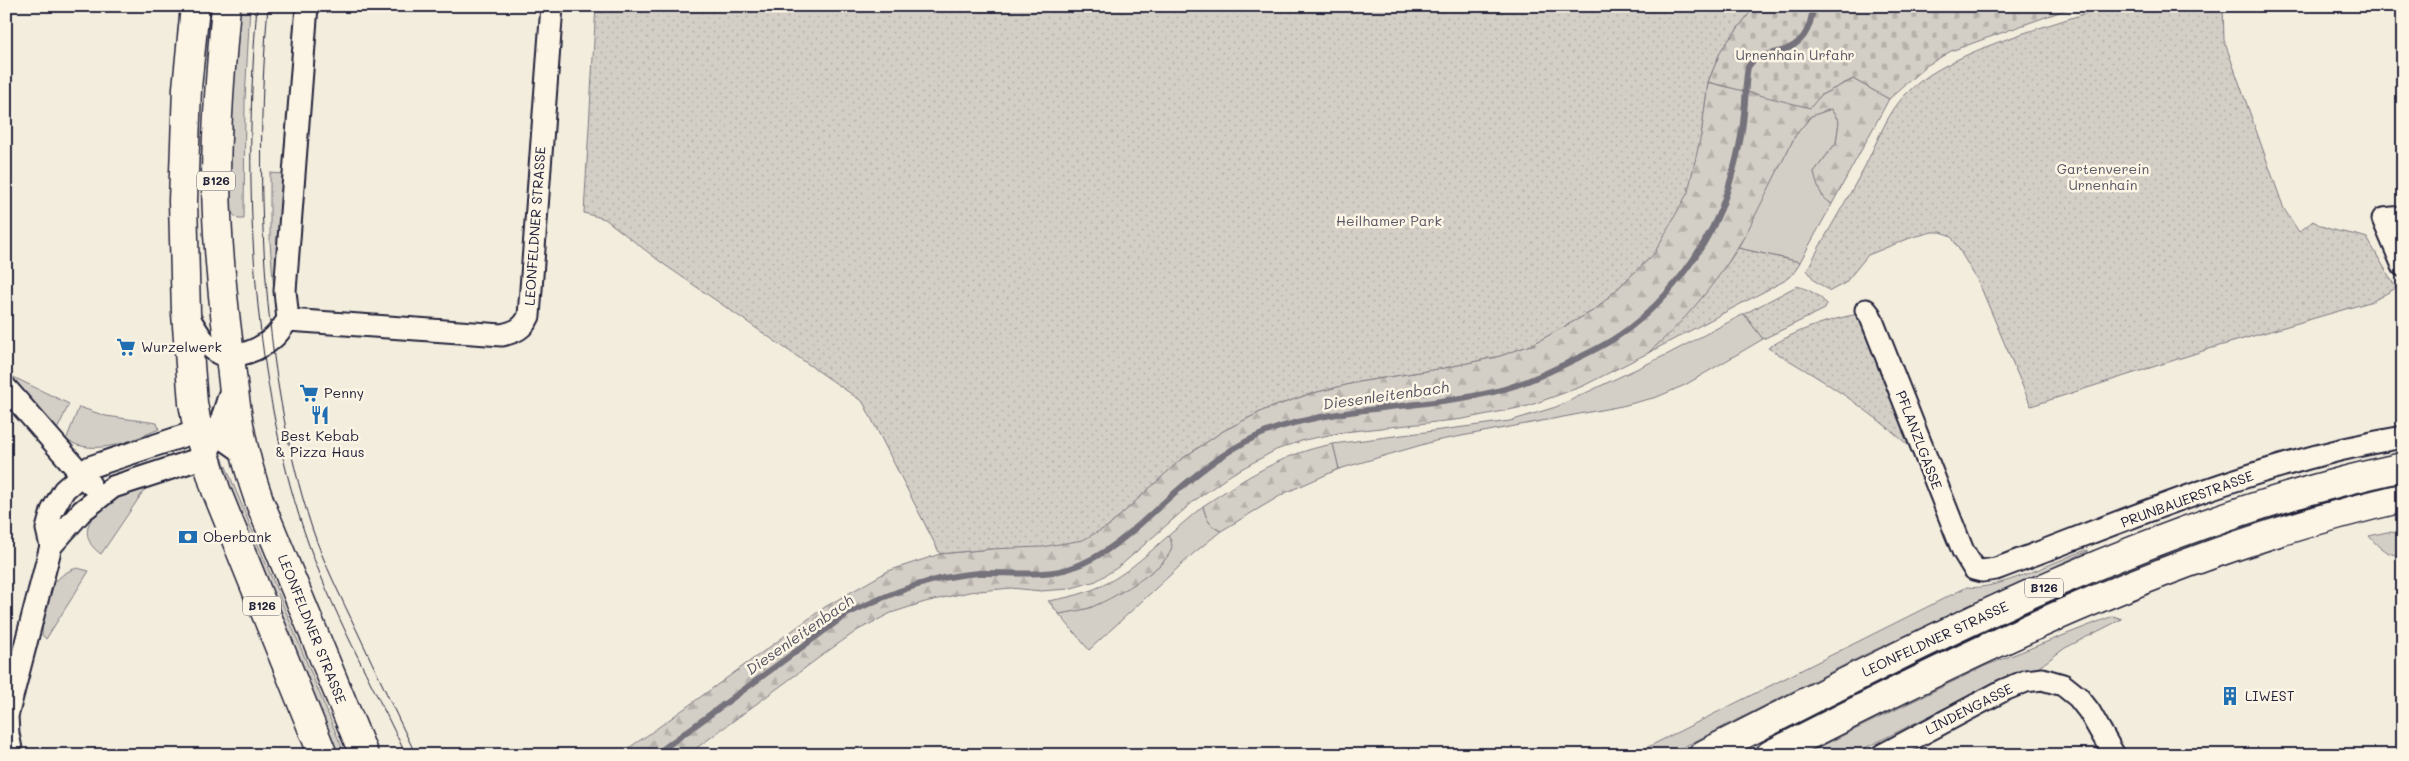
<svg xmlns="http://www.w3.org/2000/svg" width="2409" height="761" font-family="Mali,sans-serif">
	<defs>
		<pattern id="forest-firs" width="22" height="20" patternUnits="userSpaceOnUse" patternTransform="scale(1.25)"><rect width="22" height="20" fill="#d4cfc6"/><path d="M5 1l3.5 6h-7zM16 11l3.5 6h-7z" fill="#b6b1ab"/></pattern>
		<pattern id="cemetery-stones" width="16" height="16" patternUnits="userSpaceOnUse" patternTransform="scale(1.25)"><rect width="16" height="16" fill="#d4cfc6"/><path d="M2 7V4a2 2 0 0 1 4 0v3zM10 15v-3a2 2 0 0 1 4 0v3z" fill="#b6b1ab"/></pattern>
		<pattern id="park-dots" width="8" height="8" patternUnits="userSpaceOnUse" patternTransform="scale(1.25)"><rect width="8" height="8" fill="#d4cfc6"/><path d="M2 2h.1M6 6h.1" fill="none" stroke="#b6b1ab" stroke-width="1.8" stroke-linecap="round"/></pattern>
	</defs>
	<rect width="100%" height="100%" fill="#f3edde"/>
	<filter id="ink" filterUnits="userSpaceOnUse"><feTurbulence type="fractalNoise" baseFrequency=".02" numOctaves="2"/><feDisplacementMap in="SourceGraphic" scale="10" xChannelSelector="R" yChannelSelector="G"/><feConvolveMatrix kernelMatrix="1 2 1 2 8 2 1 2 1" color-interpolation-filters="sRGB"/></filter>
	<g filter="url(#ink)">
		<path fill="#d4cfc6" stroke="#7b7880" d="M237,6H250L245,100L244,219H238L231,212L229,204Z
			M1831,109L1839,122L1836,143L1814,172L1823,198L1832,204L1800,262L1738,248L1795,136L1811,116Z
			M270,173L284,174L275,303L270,242Z
			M1744,314L1763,339L1685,385L1657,397L1622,406L1435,441L1339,469L1333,444L1510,421L1556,407L1668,354Z
			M7,374L69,404L56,432Z
			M79,407L106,416L157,423L159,429C131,441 95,457 66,440Z
			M220,456L222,457L345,755H339L217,459Z
			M145,489L101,554C73,535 93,507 118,497C127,494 136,492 145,489Z
			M1203,506C1206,518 1209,526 1221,531L1194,553L1089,650L1059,614L1090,608L1125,589L1163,563L1171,541L1168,536Z
			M2387,532L2403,533V556C2387,555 2379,548 2369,536Z
			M2211,535L2214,541L1859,695L1742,755H1731C1799,720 1867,684 1937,652C2027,609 2118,571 2211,535Z
			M2086,550L2088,551L1868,653L1668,755H1632L1967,587C1994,592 2058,560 2086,550Z
			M77,568L89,571L46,639L42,635C43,607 46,577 77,568Z
			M2113,616L2122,619L2065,648L2035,670L2011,675L1851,755H1803L1985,666Z"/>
		<path fill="url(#forest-firs)" stroke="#7b7880" d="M1853,79L1889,99L1832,204C1820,196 1817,187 1814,172L1836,143L1839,122L1831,109L1811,116L1795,136L1747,232L1715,284L1676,329L1648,353L1583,386L1528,406L1463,419L1344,432L1304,440L1276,450L1232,474L1194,501L1120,566L1096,581L1068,589L1041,591L1011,588L969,592L925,602L891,613L858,630L828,651L687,755H618L645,737L825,607L888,571L940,554L990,549L1110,525L1180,460L1223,431L1264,410L1309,394L1358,382L1444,368L1500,356L1533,344L1596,309L1654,254L1701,135L1708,82L1810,107L1821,95Z
			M1333,444L1339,469L1285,493L1221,531C1209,526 1206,518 1203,506C1244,479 1283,453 1333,444Z
			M1168,536C1171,540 1173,545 1171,550C1165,569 1109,601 1089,608C1080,611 1069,612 1059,614L1048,601C1106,592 1125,574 1168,536Z"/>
		<path fill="url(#cemetery-stones)" stroke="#7b7880" d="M1755,6H2076L1951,51L1926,66L1889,99L1853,79L1821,95L1810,108L1708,82L1721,50Z"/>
		<path fill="url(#park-dots)" stroke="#7b7880" d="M596,6H1755L1721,50L1708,82L1701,135L1688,192L1654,254L1596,309L1533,344L1500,356L1444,368L1358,382L1309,394L1264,410L1223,431L1180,460L1110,525L1083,540L1042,547L990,549L940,554L863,402L662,263L605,219L584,213Z
			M2108,6H2223L2224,40L2284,209L2299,232L2313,221C2330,233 2348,231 2367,238L2396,288L2373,301L2209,349L2031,406L1979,283L1951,236L1941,232H1932L1910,238L1868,255L1845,283L1830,291L1815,281L1807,270C1825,235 1846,202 1864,168C1878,141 1887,111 1910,90C1954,49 2050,26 2108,6Z
			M1738,248L1800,262L1794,273L1784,281L1648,353C1684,322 1712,288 1738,248Z
			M1797,286C1808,289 1819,295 1827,304L1825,309L1763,339L1744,314Z
			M1858,314L1909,446C1865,406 1820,378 1768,348C1795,331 1826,320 1858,314Z"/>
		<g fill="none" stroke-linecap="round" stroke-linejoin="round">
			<path stroke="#75727b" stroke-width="6" d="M655,755L847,614C888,594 932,576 979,573C1006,572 1046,577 1071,568C1106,556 1133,531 1160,506C1195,474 1234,442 1280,427C1345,407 1413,408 1479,395C1508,390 1535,379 1561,366C1578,358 1596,350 1612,340C1662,309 1710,247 1727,192C1735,166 1742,140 1744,113C1746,97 1745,82 1748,67C1757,54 1764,56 1778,52C1803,46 1811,29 1813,6"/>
			<g stroke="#22223b" stroke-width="25">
				<path id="minor" d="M2403,217L2383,219L2403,266
					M1866,310L1870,315L1963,551L1974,569L1982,571L1996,569C2129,519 2262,461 2403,437
					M186,313C195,327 203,344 218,353C234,361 261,349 273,338C279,333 283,326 288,320L285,291L307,6
					M288,320L502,335C515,332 523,329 529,316L552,6
					M6,388L90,484
					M51,546L82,511L113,487L205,457L217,434L231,390
					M6,753L11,749L8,734L7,716L51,546L47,529L52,511L64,490L90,467L198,431L217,434L244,453
					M1882,755L2004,690L2026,681L2042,679L2063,685L2078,697L2089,711L2114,755"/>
			</g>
			<g stroke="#22223b" stroke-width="31">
				<path id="major" d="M195,6L187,88L183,201L186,313L193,403L198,431L216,490L323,755
					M226,6C221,65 216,125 216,184C217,239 222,293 229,347C235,405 240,447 260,503L364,755
					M1703,755C1927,640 2155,520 2403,467
					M1770,755C1972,651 2180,549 2403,498"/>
			</g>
			<use href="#minor" stroke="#fcf5e5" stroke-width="21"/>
			<use href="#major" stroke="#fcf5e5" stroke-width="28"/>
			<path stroke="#22223b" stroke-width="1" d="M257,6C243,175 250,370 304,531C329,606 372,683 406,755
				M268,6C254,171 260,371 312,528C324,564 341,597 357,631C377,673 396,714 416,755"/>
		</g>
	</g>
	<defs>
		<g id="supermarket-bare" transform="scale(1.5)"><path d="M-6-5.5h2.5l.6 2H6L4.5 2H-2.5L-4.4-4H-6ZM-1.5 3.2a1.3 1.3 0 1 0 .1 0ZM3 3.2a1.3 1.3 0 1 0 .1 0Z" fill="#1f6fb2" stroke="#fcf5e5" stroke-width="2.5" paint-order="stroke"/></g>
		<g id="restaurant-bare" transform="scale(1.5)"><path d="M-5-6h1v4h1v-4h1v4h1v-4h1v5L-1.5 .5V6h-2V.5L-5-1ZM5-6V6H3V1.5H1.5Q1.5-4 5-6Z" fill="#1f6fb2" stroke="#fcf5e5" stroke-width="2.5" paint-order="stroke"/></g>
		<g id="bank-bare" transform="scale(1.5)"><path d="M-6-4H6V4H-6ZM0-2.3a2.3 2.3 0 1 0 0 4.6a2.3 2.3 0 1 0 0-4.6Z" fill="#1f6fb2" stroke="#fcf5e5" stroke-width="2.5" paint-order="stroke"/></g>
		<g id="building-bare" transform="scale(1.5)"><path d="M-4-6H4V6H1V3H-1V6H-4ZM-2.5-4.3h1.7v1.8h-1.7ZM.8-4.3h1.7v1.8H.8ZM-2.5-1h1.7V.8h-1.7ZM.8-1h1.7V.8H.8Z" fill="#1f6fb2" stroke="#fcf5e5" stroke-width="2.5" paint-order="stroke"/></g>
	</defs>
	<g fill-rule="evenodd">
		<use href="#supermarket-bare" x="126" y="347"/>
		<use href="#supermarket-bare" x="309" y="393"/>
		<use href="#restaurant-bare" x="320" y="415"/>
		<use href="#bank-bare" x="188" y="537"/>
		<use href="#building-bare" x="2230" y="696"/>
	</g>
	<g text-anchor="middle" stroke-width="5" stroke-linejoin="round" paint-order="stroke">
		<g fill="#fcf5e5" stroke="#63616e" stroke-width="1">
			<rect x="197" y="171.5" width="38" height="19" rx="4"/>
			<rect x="2025" y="578.5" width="38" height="19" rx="4"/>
			<rect x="243" y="596.5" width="38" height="19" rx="4"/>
		</g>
		<g font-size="12" font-weight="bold" fill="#22223b">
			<text x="216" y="185">B126</text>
			<text x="2044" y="592">B126</text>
			<text x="262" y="610">B126</text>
		</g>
		<g font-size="14" fill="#575665" stroke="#fcf5e5">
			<text x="1795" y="60">Urnenhain Urfahr</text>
			<text x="2103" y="174">Gartenverein<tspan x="2103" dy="16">Urnenhain</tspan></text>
			<text x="1389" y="226">Heilhamer Park</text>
		</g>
		<g font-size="14" fill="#22223b" stroke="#fcf5e5">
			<text transform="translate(535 226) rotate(-86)" y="5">LEONFELDNER STRASSE</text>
			<text transform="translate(1919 440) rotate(69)" y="5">PFLANZLGASSE</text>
			<text transform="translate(2187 499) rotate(-20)" y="5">PRUNBAUERSTRASSE</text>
			<text transform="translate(312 629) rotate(68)" y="5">LEONFELDNER STRASSE</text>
			<text transform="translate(1935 639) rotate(-25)" y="5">LEONFELDNER STRASSE</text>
			<text transform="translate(1969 709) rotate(-27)" y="5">LINDENGASSE</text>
		</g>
		<g font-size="14" fill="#22223b" stroke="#fcf5e5" text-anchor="start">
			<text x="141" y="352">Wurzelwerk</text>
			<text x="324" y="398">Penny</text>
			<text x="320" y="441" text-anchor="middle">Best Kebab<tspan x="320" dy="16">&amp; Pizza Haus</tspan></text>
			<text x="203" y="542">Oberbank</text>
			<text x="2245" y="701">LIWEST</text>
		</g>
		<g font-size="15" font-style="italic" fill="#525160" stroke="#fcf5e5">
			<text transform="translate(1386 396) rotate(-8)" y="5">Diesenleitenbach</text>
			<text transform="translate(800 635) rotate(-35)" y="5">Diesenleitenbach</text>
		</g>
	</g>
	<rect width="2409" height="761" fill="none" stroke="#fcf5e5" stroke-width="25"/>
	<rect x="12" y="12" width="2384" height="736" fill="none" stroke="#22223b" stroke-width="2" filter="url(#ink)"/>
</svg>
